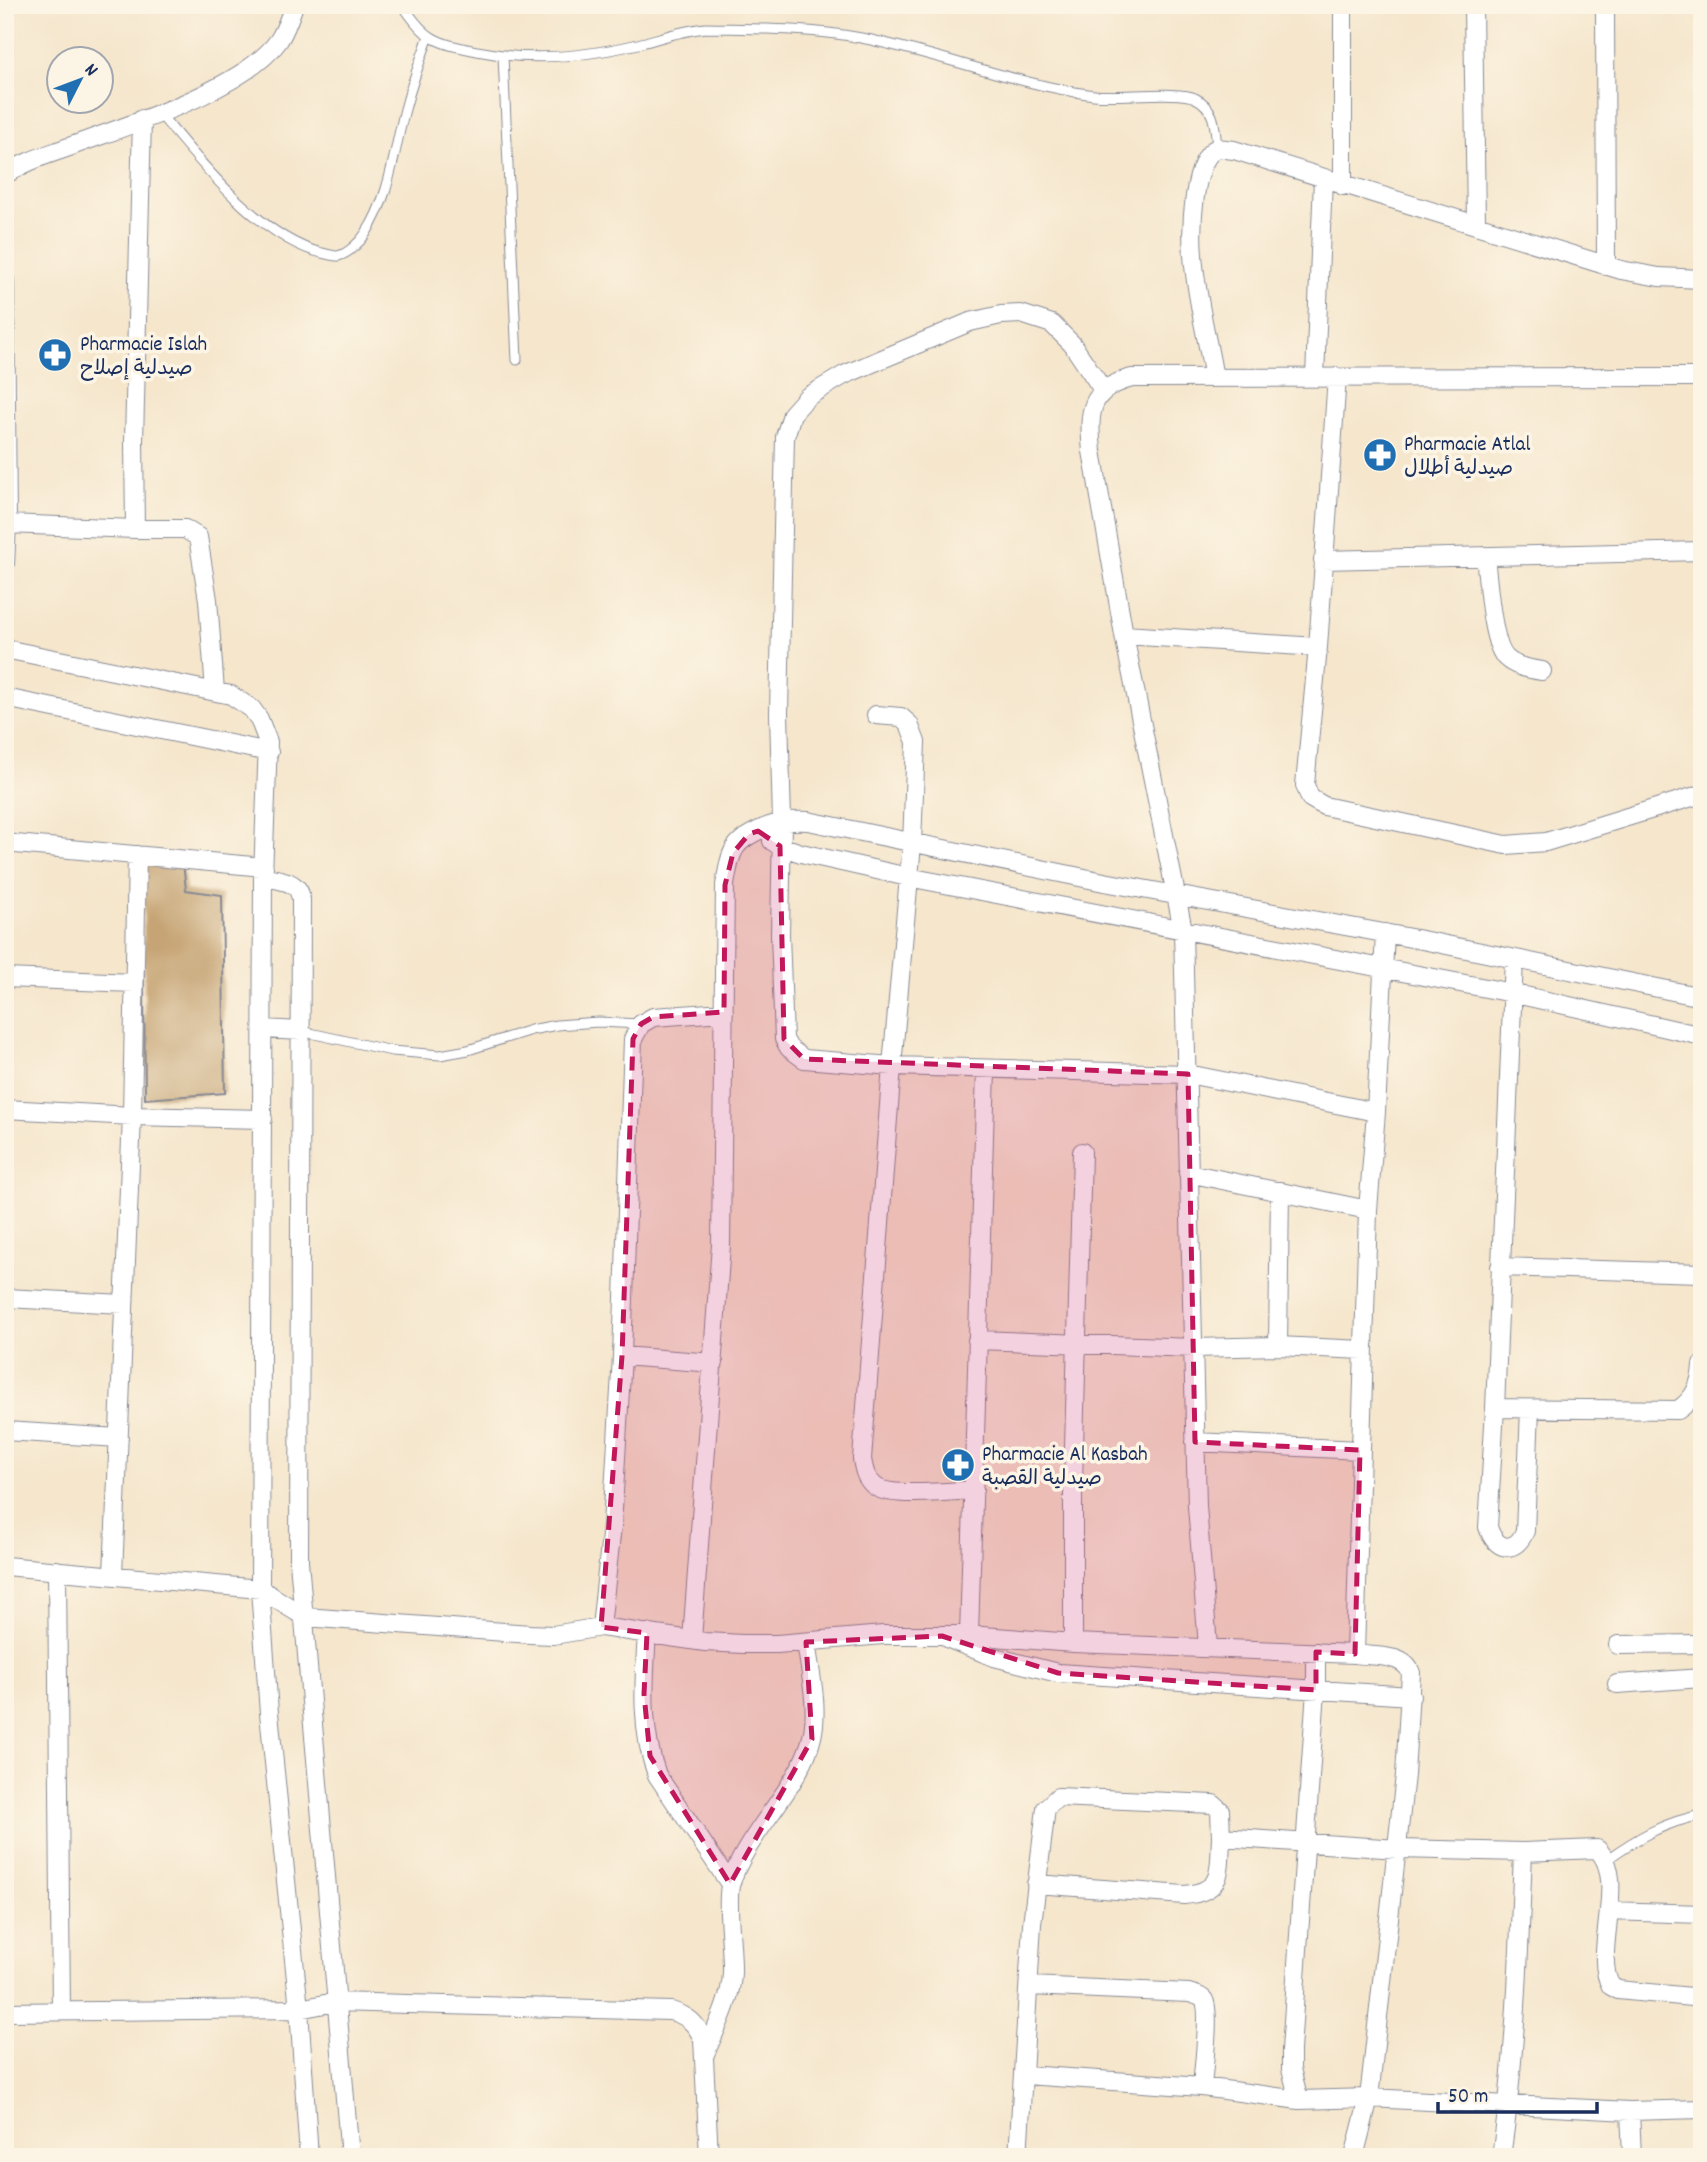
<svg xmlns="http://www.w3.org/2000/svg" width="1707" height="2162" font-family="Dekko,'Playpen Sans Arabic',sans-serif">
	<rect width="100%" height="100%" fill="#fcf5e5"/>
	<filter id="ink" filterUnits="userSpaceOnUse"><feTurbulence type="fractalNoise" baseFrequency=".0143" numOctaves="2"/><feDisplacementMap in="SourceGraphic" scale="14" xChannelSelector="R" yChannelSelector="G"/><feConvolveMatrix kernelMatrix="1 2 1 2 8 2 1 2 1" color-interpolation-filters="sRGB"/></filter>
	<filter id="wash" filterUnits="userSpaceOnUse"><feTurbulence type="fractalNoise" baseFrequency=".00686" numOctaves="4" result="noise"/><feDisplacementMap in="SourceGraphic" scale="28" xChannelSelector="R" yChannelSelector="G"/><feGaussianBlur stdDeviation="1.57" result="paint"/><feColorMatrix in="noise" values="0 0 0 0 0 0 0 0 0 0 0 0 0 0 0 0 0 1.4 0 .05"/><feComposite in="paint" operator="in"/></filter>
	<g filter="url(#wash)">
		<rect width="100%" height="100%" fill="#f5e6cc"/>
		<g id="blocks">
			<path fill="#c6a475" d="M143,860L183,862L186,890L222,895L225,1093L145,1099Z"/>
		</g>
	</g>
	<g filter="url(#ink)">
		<use href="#blocks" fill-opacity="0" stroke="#888a95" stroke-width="2"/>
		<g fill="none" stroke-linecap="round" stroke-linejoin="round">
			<g stroke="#888a95" stroke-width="11">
				<path id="service" d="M403,5C426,41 437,43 477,51C531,62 584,57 638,44C661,38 683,30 706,28C758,29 810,28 861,38C939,53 1014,84 1094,95C1117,98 1180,90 1195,98C1216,108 1215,128 1217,148
					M503,56L517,360
					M160,114C199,161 261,239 322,253C327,254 333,256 338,256C348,254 361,241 366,233C392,193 394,146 407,102C413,80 421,58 429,36
					M301,1031L392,1051L440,1055L468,1050L531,1030L557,1025L598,1022L641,1024
					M1606,1860C1637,1838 1664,1822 1702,1815"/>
			</g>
			<g stroke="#888a95" stroke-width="20">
				<path id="minor" d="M1343,5V186
					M1473,5L1476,224
					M1605,5L1606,266
					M5,175C25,161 47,155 69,147C127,125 244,90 279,40C286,29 290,17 294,5
					M5,281L7,524L5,565
					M1315,377L1323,179
					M1337,377L1318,647L1305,785L1310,798L1324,806L1506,845L1546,842L1702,794
					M1214,378C1207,337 1196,296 1193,255C1191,231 1192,159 1217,148L1234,150L1621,270L1659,277L1702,279
					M7,524L135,529L134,441L142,119
					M135,529H185L198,537L208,600L215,691
					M1485,556C1488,579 1491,644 1506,658C1516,667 1529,669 1542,671
					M1323,560L1702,551
					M1124,635L1318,647
					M5,649L231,695L252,709L259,719L268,742L263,876L260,1589L269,1713L299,2009L309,2157
					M5,698L269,752
					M876,715L901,717L909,724L916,742L912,844L892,1066L1188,1074L1376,1112
					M772,841L780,846L801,853L908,877L1512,993L1702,1036
					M5,843L264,867
					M263,876C280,881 300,880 301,900L299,1561L350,2157
					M1514,959L1495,1408L1678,1410C1694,1399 1701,1385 1702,1365
					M5,978L134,983
					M263,1029L301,1031
					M5,1109L132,1116L263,1119
					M1188,1173L1368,1210
					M1500,1267L1702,1273
					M5,1298L124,1304
					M977,1340L1194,1348L1278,1346L1363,1350
					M1278,1346L1280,1191
					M622,1356L714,1363
					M1495,1408L1488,1527C1495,1550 1515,1555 1525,1531L1530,1409
					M5,1431L119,1438
					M1195,1442L1360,1450
					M974,1490C954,1491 891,1498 876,1487C866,1480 864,1471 862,1459L892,1066L804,1059L789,1048L784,1039L780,935L782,821L779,713L785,437L792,414L807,397L844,375L970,322L1001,315L1021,314L1052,324L1072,344L1103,390
					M5,1566L260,1589L305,1617L530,1634L553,1635L601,1627L612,1526L622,1356L633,1039L641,1024L653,1017L724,1012
					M57,1570L61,2011
					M113,1575L132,1116L137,855
					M601,1627L705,1642L743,1644H777L883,1635H969L1073,1643L1355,1654
					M647,1633C644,1681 640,1729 657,1775L730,1884
					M969,1635L986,1070
					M949,1639L994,1657L1058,1673L1411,1696
					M692,1640L721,1245L725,885C731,851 731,842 764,828C780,822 791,820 808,821L1104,882L1422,940L1702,997
					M1073,1643V1484L1082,1152
					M1618,1645L1702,1644
					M1208,1647L1197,1506L1183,930L1124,635L1092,451C1088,411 1089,389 1132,378L1702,377
					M1617,1684L1702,1678
					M1036,1884L1184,1895C1225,1892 1219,1870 1221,1837
					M1609,1911L1702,1914
					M1029,1986L1189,1993C1194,1995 1200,1995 1204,2000C1211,2011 1203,2071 1202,2087
					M5,2012L299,2009L335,2002L671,2011C688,2016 696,2023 703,2039L709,2157
					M705,2054C716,2028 731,2001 732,1973C733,1951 725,1899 731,1882C747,1833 801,1786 812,1737C819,1707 810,1672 806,1642
					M1025,2075L1202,2087L1299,2100L1369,2098L1630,2111L1702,2109
					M1299,2100L1291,2069V2050L1316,1690V1652
					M1630,2111L1632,2157
					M1018,2157L1032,1924L1046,1808L1058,1797L1213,1804L1220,1810L1221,1837L1398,1849L1523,1852L1597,1849C1629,1878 1591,1953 1611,1986L1618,1990L1702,1998
					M1354,2157L1369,2098L1405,1775L1411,1673C1404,1653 1373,1657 1355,1654L1368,1210L1376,1112L1385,933
					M1501,2157C1516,2056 1519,1954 1523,1852"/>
			</g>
			<use href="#service" stroke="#fff" stroke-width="9"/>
			<use href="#minor" stroke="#fff" stroke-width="18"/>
		</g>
	</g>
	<path fill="#c2185b" fill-opacity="0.2" stroke="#c2185b" stroke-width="5" stroke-dasharray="14 9" stroke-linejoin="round" d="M758,831L780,846L784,1039L804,1059L1188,1074L1195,1442L1360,1450L1355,1654L1316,1652V1690L1058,1673L942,1636L806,1642L812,1739L730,1884L650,1756L644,1694L647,1633L601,1627L622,1356L633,1039L641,1024L653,1017L724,1012L725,885L733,853L749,834Z"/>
	<defs>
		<g id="pharmacy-disc" transform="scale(1.75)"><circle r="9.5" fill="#1f6fb2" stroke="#fcf5e5"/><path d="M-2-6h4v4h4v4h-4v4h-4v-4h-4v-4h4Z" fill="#fff"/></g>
	</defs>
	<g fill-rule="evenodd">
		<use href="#pharmacy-disc" x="55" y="355"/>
		<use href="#pharmacy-disc" x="1380" y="455"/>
		<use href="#pharmacy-disc" x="958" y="1465"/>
	</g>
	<g text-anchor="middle" stroke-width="7" stroke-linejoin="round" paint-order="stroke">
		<g font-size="21" fill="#1b2f5e" stroke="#fcf5e5" text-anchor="start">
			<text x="80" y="350">Pharmacie Islah<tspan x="80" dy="24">صيدلية إصلاح</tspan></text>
			<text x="1404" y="450">Pharmacie Atlal<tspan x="1404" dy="24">صيدلية أطلال</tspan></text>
			<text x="982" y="1460">Pharmacie Al Kasbah<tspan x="982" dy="24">صيدلية القصبة</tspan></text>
		</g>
	</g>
	<rect width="1707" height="2162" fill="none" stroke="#fcf5e5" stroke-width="28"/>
	<g transform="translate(80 80) rotate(48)"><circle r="33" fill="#fcf5e5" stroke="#a2a6af" stroke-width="2"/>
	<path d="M0-5L12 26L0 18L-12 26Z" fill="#1f6fb2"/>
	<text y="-10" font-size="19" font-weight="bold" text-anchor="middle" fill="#1b2f5e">N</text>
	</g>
	<path d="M1438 2102v10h159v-10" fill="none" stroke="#1b2f5e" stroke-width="3.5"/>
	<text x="1448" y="2102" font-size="21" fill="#1b2f5e" stroke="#fcf5e5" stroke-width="5" paint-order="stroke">50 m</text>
</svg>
